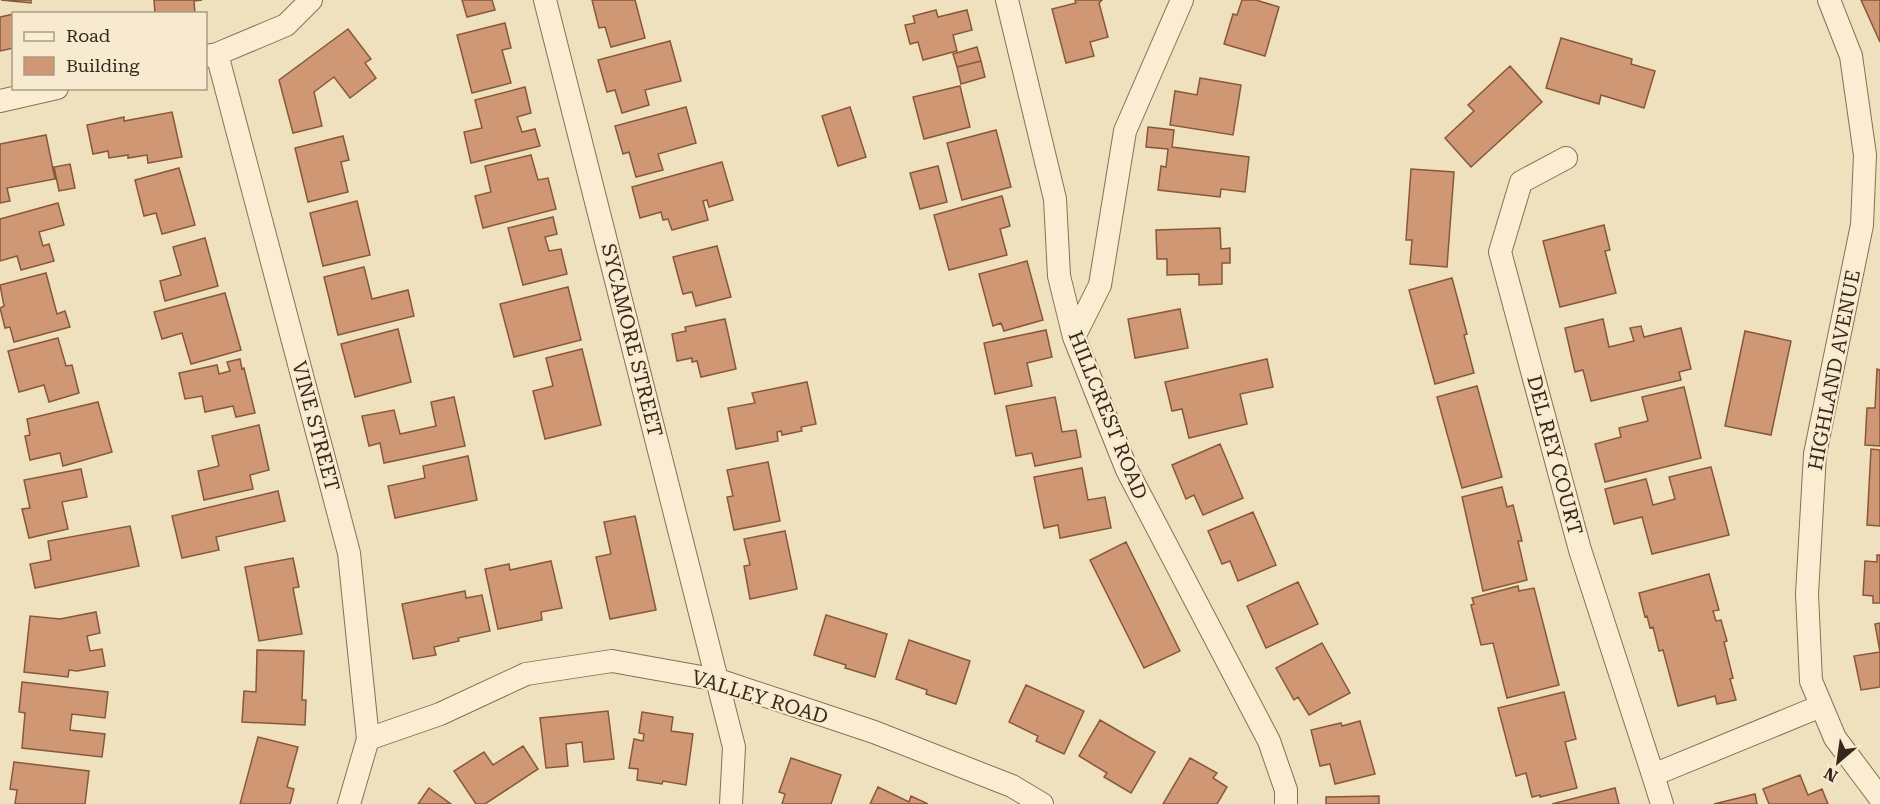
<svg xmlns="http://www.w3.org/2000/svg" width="1880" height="804" font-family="'Roboto Serif',serif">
	<rect width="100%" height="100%" fill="#efe0be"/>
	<path fill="#cf9773" stroke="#88583b" stroke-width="1.5" d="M1,0H31V3Z
		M154,0H202L194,1L195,14H155Z
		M462,0H492L495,10L467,17Z
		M592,0H635L645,38L611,47L605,27L599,28Z
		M1075,0H1102L1099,3L1108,37L1090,42L1094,56L1066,63L1052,9L1076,3Z
		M1242,0H1256L1279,7L1265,56L1224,44L1233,14L1237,15Z
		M1861,0H1880V42Z
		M936,10L938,17L967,10L972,30L953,35L957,51L923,60L918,42L910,44L905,25L915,23L913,16Z
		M14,14V48L0,51V17Z
		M505,23L511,48L502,50L511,83L472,93L457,35Z
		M348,29L371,59L365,63L376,78L350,98L334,77L314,92L322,126L293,133L279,80Z
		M1561,38L1632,59L1631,64L1655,71L1644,108L1601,95L1599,104L1546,88Z
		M670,41L681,81L645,90L649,105L622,113L615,90L607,92L598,60Z
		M977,47L981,61L957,67L953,54Z
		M981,61L985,77L961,84L957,67Z
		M1510,66L1542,102L1471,167L1445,138L1474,111L1468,105Z
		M1200,78L1241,85L1233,135L1170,125L1175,91L1197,95Z
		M960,86L970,127L924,139L913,97Z
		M525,87L531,113L517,117L522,132L535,129L540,146L471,163L464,132L482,128L475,100Z
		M686,107L696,143L658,154L663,170L636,177L629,152L623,154L615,126Z
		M850,107L866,157L838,166L822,116Z
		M172,112L182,157L148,163L147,155L128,158V155L109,158L108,151L93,154L87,125L124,117V121Z
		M1148,127L1174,130L1172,147L1249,157L1245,192L1221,189L1220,197L1158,190L1161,166L1166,167L1168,149L1146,147Z
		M996,130L1011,187L962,200L947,143Z
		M46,135L55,179L7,188L10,201L0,203V144Z
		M343,136L349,160L341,162L348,192L308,202L295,148Z
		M531,155L538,180L548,178L556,209L483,228L475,196L491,192L485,166Z
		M722,162L733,200L709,207L707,200L703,201L708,220L672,230L668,219L663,220L661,212L640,218L632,187Z
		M70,164L75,188L59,191L54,167Z
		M938,166L947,202L920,209L910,173Z
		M179,168L195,225L162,234L156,213L144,216L135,180Z
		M1411,169L1454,172L1447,267L1410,264L1412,240H1406Z
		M1002,196L1010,226L1000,229L1007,255L949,270L934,215Z
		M357,201L370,255L323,266L310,213Z
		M58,203L64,225L39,232L43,246L49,244L54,261L21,270L17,256L0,261V219Z
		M553,217L557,234L545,237L549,251L561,249L567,274L523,285L508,228Z
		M1604,225L1610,250L1605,251L1616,293L1560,307L1543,241Z
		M1220,228L1221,249L1230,248V263H1222V284L1199,285V274L1167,275V259H1157L1156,230Z
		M205,238L218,286L165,301L160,281L181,275L173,247Z
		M717,246L731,297L696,306L692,292L683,294L673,257Z
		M1027,261L1043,320L1004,331L1001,323L993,326L979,274Z
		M364,267L372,299L408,290L414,316L338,335L324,277Z
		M46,273L57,314L65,311L70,327L14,342L10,327L5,328L0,308L4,306L0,285Z
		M1452,278L1467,334L1464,335L1474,373L1435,384L1409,290Z
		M568,287L581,340L514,357L500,304Z
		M225,293L241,350L191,364L182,333L162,339L154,312Z
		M1180,309L1188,348L1135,358L1128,319Z
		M725,319L736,369L701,377L697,361L692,362V358L677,361L672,334L686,331L685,327Z
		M1603,319L1609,347L1634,341L1630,328L1641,326L1644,337L1681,328L1691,369L1679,372L1681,380L1591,401L1583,370L1575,372L1565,328Z
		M398,329L411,382L355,397L341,344Z
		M1046,330L1052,357L1027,363L1032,386L995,394L984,343Z
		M1745,331L1791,341L1771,435L1725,426Z
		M58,338L66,366L72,365L79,393L49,402L44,385L19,392L8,351Z
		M582,349L601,425L545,439L533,391L553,386L546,358Z
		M240,359L242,369L244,368L255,413L236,417L233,406L205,412L202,396L185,399L179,373L217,365L219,374L230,371L227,362Z
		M1267,359L1273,387L1240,394L1247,424L1189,438L1182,409L1172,411L1165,382Z
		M1877,369L1880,370V446L1865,445L1867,408H1875Z
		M807,382L816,424L801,427L802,431L782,435L781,431L777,432L778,441L736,449L728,408L755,403L752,393Z
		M1477,386L1502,477L1462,488L1437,397Z
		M1684,387L1701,458L1605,482L1595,444L1621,437L1619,428L1648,421L1642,397Z
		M454,397L465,446L384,463L380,443L369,446L362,416L394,410L400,434L436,426L431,402Z
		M1055,397L1062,432L1076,430L1081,457L1035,466L1032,453L1016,456L1006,406Z
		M98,402L112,452L63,466L60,453L30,460L25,436L30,435L27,419Z
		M259,425L269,470L250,475L253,489L204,500L198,471L219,466L212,436Z
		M1220,444L1243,498L1203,515L1194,495L1186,499L1172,465Z
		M1871,449L1880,450V526L1867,525Z
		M468,456L477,500L395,518L388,486L425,478L423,466Z
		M768,462L780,521L734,530L727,497L733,496L727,470Z
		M1711,467L1729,535L1652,554L1642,517L1614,524L1605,489L1646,479L1653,505L1675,499L1669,477Z
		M1082,468L1088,500L1105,497L1111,528L1060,538L1058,525L1044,528L1034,477Z
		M81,469L87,497L62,502L68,529L29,538L22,509L30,508L24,480Z
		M1502,487L1507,507L1513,505L1522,541H1518L1527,580L1483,591L1462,497Z
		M278,491L285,521L216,537L219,550L182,558L172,516Z
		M1253,512L1276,565L1238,581L1230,561L1222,564L1208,531Z
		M635,516L656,610L610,619L596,557L611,554L604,522Z
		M130,526L139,566L35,588L30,564L51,560L48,541Z
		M785,531L797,589L750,599L744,566L750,565L744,539Z
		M1126,542L1180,651L1144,668L1090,560Z
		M1877,555H1880V603H1873V596L1863,595L1865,561L1877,562Z
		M293,558L299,587L293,588L302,634L259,641L245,567Z
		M551,561L562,608L541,612L542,620L498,629L485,569L509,564L510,570Z
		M1709,574L1719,610L1713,611L1716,621L1721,620L1727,641L1724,642L1733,678L1730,679L1736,700L1717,704L1715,696L1678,706L1663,650L1659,651L1653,627L1650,628L1647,616L1645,617L1639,593Z
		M1298,582L1318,624L1266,648L1247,606Z
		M1518,586L1519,591L1534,588L1559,685L1507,698L1493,643L1481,645L1471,605L1474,604L1472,598Z
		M465,591L466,598L482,595L490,631L458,638L459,641L434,647L436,655L413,659L402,604Z
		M96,612L100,633L87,636L90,651L102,649L105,666L77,671L69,670L68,677L24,672L30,616L60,619Z
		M826,615L887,634L875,677L845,668L846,665L814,655Z
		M1880,623V687L1861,690L1854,656L1880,652L1875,624Z
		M909,640L970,661L956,704L926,694L927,690L896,679Z
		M1322,643L1350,693L1309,715L1298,697L1294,700L1276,668Z
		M257,650L304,651L302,700H306L305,725L242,722L244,691L256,692Z
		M22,682L108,692L105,718L72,714L70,730L105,734L102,757L22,748L25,713L19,712Z
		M1026,685L1084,711L1064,754L1036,741L1038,736L1009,722Z
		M1564,692L1576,739L1565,742L1577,788L1540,797V795L1532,797L1526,773L1516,776L1498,708Z
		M608,711L614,759L584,762L582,742L566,744L568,766L546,768L540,718Z
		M642,712L673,717L671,731L693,734L686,785L663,781L662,784L637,780L638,769L629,768L634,739L643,741L644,734L639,733Z
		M1100,720L1155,752L1131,793L1104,777L1107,773L1079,756Z
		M1360,721L1375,774L1335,784L1330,764L1320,766L1311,730L1341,723L1342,726Z
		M258,737L298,747L287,787L294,789L290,804H240Z
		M523,746L538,769L485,804H476L454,771L484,752L493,765Z
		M791,758L841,775L831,804H782L785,794L779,792Z
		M1190,758L1217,773L1213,778L1227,787L1217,804H1163Z
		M14,762L89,771L85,804H15L17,790L10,789Z
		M1800,775L1808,795L1822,789L1828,804H1769L1763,789Z
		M878,787L909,802L911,796L928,804H870Z
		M429,788L451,804H418Z
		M1615,788L1619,804H1552Z
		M1755,794L1757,804H1714Z
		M1379,796V804H1326V797Z"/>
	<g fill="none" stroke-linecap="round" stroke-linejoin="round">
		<g stroke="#887056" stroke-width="24">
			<path id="street" d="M545,0L734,747L731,804
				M1007,0L1055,199L1059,276L1074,337L1127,470L1269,741L1286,790V804
				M1829,0L1851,56L1865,155L1862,225L1815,454L1807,594L1811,681L1835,738L1880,798
				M217,54L349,553L368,739L349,804
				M206,56L217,54L286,25L311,0
				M0,101L57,88
				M1566,158L1521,182L1500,252L1580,550L1653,775
				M1074,337L1100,285L1125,131L1182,0
				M368,739L440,714L526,674L612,661L718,680L874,732L1012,786L1042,804
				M1662,804L1653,775L1821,706"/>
		</g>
		<use href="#street" stroke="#faedd2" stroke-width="22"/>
	</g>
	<g text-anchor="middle" stroke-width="4.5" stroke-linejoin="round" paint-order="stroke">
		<g font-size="20" fill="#37281c" stroke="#f7eace">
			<text transform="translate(632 340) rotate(76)" y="7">SYCAMORE STREET</text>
			<text transform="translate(1834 370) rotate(-79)" y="7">HIGHLAND AVENUE</text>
			<text transform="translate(1108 415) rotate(68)" y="7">HILLCREST ROAD</text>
			<text transform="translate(316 426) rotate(75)" y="7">VINE STREET</text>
			<text transform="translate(1555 455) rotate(75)" y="7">DEL REY COURT</text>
			<text transform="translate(760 697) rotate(17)" y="7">VALLEY ROAD</text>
		</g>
	</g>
	<rect x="12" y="12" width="195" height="78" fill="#f7eace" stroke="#aa9c87" stroke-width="1.5"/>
	<rect x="24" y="32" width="30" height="9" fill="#faedd2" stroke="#aa9c87" stroke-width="1.5"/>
	<text x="66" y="42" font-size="18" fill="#37281c">Road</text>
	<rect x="24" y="57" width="30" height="18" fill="#cf9773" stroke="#aa9c87" stroke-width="1.5"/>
	<text x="66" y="72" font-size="18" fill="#37281c">Building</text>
	<g transform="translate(1838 762) rotate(209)" stroke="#f7eace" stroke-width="4.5" paint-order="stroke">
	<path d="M0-4.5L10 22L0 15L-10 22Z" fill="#37281c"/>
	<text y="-9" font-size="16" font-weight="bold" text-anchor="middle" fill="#37281c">N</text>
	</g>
</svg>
